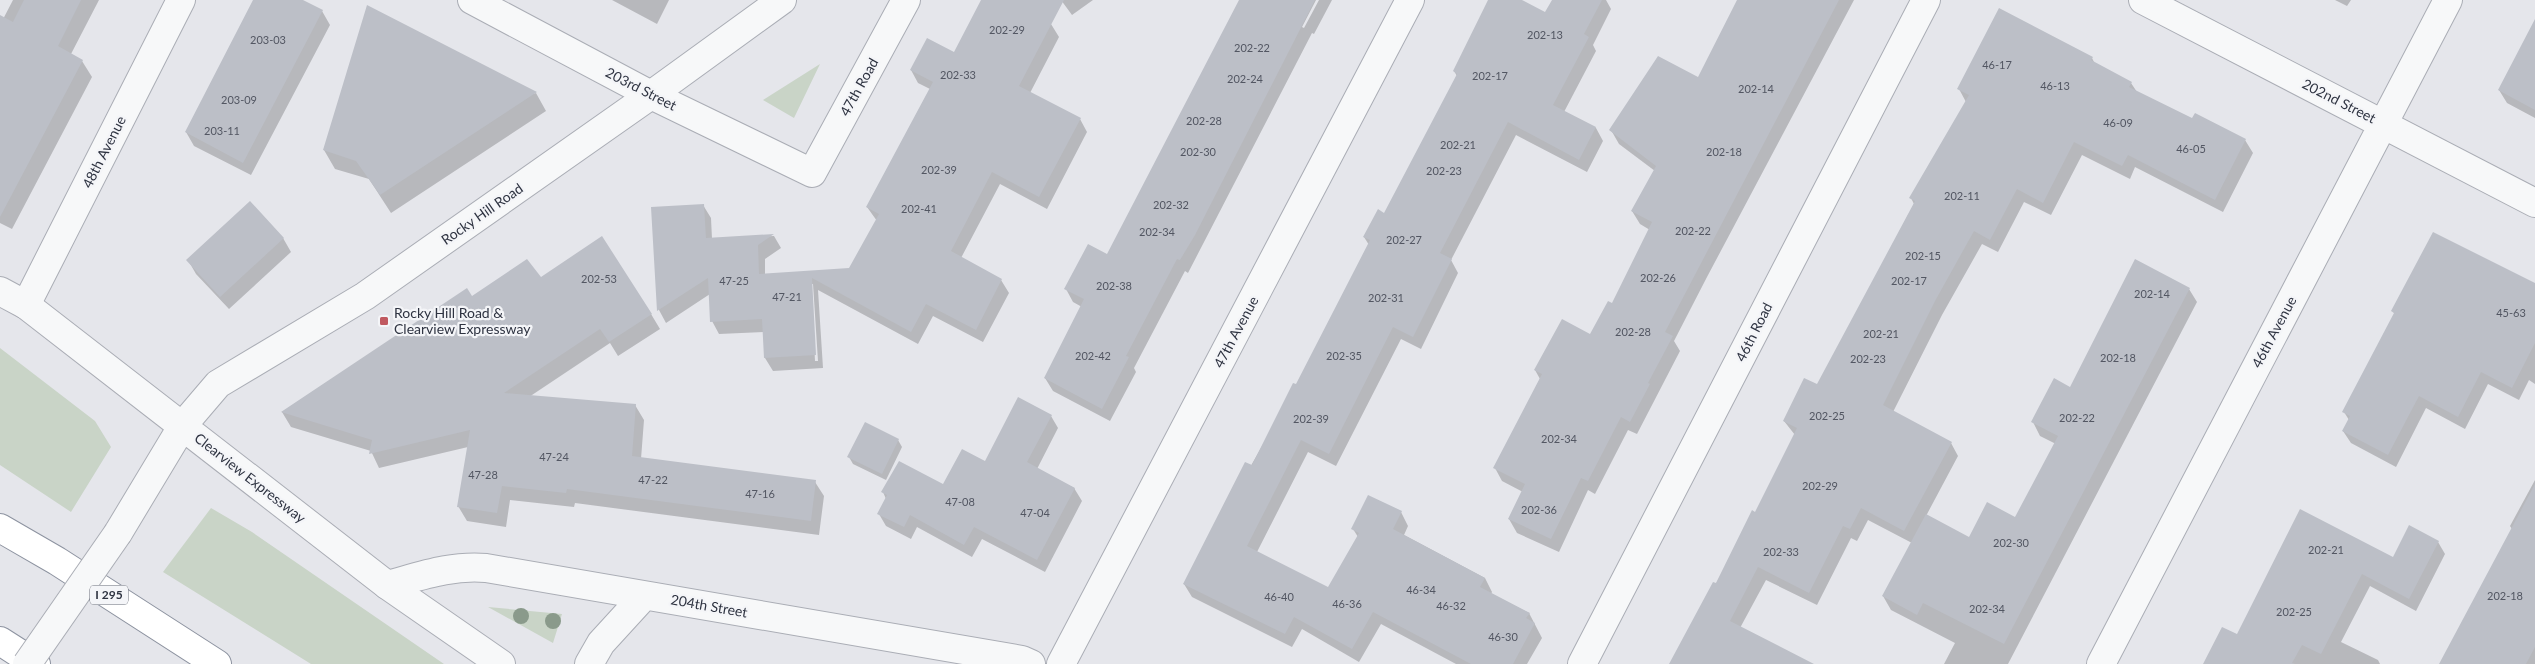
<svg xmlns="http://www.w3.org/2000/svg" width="2535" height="664" font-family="Lato,sans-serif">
	<rect width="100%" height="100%" fill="#e5e6eb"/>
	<path fill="#c9d4c7" d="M820,64L794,118L763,100Z
		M0,348L95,421L111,447L71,512L0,465Z
		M211,508L252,532L444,664H311L163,572Z
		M488,607L562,614L553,643Z"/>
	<path fill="#0003" fill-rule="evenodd" d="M13,0H99L71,54L82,61L92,77L12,229L0,223V25Z
		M254,0H301L322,11L330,25L251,175L194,146L186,132Z
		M612,0H669L657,24Z
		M983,0H1004L1051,24L1059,37L1030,93L1080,119L1087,132L1047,209L1000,184L961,258L1001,280L1009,293L983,342L933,316L918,344L818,290L823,368L773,371L765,358L764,332L719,334L712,321L710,294L666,323L659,310L653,208L703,205L711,218L712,239L774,236L781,248L765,259V275L849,270L877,221L867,207L930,89L918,83L911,70L955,54ZM811,284H813L818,361H815Z
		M1061,0H1093L1072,15Z
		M1240,0H1316L1302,27L1304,28L1319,0H1332L1314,34L1312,33L1188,273L1185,271L1134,368L1136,372L1110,421L1053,391L1045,378L1082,307L1073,302L1066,289L1107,256Z
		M1490,0H1519L1546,14L1553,0H1606L1611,9L1593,45L1596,51L1564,112L1596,128L1603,141L1587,172L1516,135L1451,260L1458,273L1421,349L1401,339L1336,466L1308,452L1257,552L1328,589L1358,537L1353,529L1401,512L1408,526L1404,535L1485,578L1492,592L1491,594L1529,613L1542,638L1527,664H1456L1381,624L1359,662L1302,629L1292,647L1192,597L1184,584L1296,386L1369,245L1364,237L1385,214L1457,76L1454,71Z
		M1738,0H1854L1707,277L1674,341L1680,351L1637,434L1628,430L1595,494L1588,490L1559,552L1517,533L1509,519L1523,492L1502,481L1495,468L1540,379L1535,370L1591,336L1612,305L1650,230L1640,224L1632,211L1655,171L1619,144L1611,130L1698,79Z
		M2335,0H2351L2347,6Z
		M2535,22V118L2507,103L2499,90Z
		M2092,58L2095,64L2131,83L2137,92L2192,120L2245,140L2253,153L2223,212L2135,167L2130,179L2082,155L2051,215L2024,202L1998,252L1982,244L1942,315L1893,412L1951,443L1958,456L1926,516L1969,539L2016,518L2056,444L2040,436L2033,422L2189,289L2197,302L2008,664H1944L1955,643L1891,610L1883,596L1912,543L1868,520L1857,541L1851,538L1817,605L1766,580L1740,628L1811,664H1670L1756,514L1795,435L1784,421L1818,386L1914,204L1911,198L1966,102L1959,89Z
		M536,93L546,111L391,213L369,179L335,169L324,150Z
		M283,238L291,252L229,309L196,274L188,260Z
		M541,278L651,314L660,329L618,356L610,343L529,397L635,405L644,420L641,459L815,482L824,496L819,535L575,503L574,507L510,500L506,527L467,521L458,506L468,447L379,468L371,451L291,427L282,412L466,290L471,298Z
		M2535,285V384L2529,380L2519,400L2488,384L2465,429L2426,408L2396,467L2351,443L2343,431L2349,420L2344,412L2395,315L2393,311Z
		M1051,416L1058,428L1037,469L1074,488L1082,501L1045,572L982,539L972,557L917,527L911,539L886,526L879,514L886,499L883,492L943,485L985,463Z
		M898,440L902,447L886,480L853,464L849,457Z
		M2535,480V664H2440L2512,529L2510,526Z
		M2301,511L2393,559L2438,542L2445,554L2416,611L2370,586L2341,642L2378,660L2380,664H2204L2237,636Z"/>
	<path fill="#bcbfc7" d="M24,0H81L58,46L83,60L0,217V15L13,22Z
		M253,0H303L323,10L243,163L185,132Z
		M981,0H1064L1019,86L1081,118L1039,197L992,172L951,251L1002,279L976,330L926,304L911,332L812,278L816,355L764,358L762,319L710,322L708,278L657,311L651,207L704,204L706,238L774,234L758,245L759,274L849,268L879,214L866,207L933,82L910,70L927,38L954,52Z
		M1239,0H1315L1195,235L1180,260L1177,259L1126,356L1129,357L1102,409L1044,378L1084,299L1064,289L1088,244L1107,254Z
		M1488,0H1522L1545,12L1552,0H1602L1584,34L1589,37L1553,105L1596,127L1579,160L1508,122L1440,253L1452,259L1413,337L1393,327L1329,454L1301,440L1247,546L1328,587L1359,533L1351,529L1368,495L1402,511L1393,529L1485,578L1480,587L1530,613L1526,618L1535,623L1513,664H1471L1373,612L1352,649L1294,617L1285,634L1183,584L1245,462L1252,465L1293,383L1296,384L1370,240L1363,237L1378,209L1384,213L1457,74L1453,71Z
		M1737,0H1839L1665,332L1673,336L1648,383L1650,384L1630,422L1621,417L1588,481L1581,478L1551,539L1508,519L1525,484L1493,468L1542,374L1534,370L1562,319L1590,334L1608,301L1612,303L1652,222L1631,211L1656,166L1609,130L1658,56L1698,77Z
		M367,5L537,92L380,195L356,161L323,150Z
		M1999,8L2093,57L2091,60L2132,82L2129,87L2192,118L2195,113L2246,139L2215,200L2128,155L2122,166L2074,142L2043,203L2017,189L1990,240L1974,231L1935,301L1883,405L1952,442L1904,531L1861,508L1850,529L1843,526L1809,593L1758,567L1730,621L1814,664H1669L1713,582L1716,583L1752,510L1755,512L1797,428L1783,421L1804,378L1817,384L1915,201L1909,198L1969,95L1957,89Z
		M2535,19V110L2498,90Z
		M250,201L284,238L220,297L186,260Z
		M2433,232L2535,283V343L2512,388L2481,372L2458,417L2419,396L2388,455L2342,431L2350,416L2342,412L2394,313L2391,311Z
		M602,236L652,314L609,342L600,329L504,393L636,404L632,456L816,480L811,521L567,489L566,493L502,486L497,513L457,507L470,430L369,454L372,440L281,412L467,288L472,296L527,259L541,277Z
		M2135,259L2190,288L2004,644L1923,603L1917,615L1882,596L1926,514L1969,537L1987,502L2015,517L2058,436L2031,422L2054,378L2070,387Z
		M1018,397L1052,415L1027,462L1075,488L1037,560L974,527L964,545L910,515L904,527L877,514L887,495L881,492L899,461L943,484L962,449L985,461Z
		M865,422L899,439L882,474L847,457Z
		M2535,484V647L2526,664H2439Z
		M2300,509L2393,557L2409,525L2439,541L2409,599L2362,574L2321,654L2302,645L2292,663L2295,664H2203L2222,627L2237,634Z"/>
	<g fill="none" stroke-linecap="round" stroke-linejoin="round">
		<g stroke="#aaadb5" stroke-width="30">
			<path id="minor" d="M472,0L651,95L812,173L906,0
				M2143,0L2535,203
				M26,305L181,0
				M387,585C421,576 451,565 486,568L1022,660L1031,664
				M589,664L601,643L644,596
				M1061,664L1410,0
				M1582,664L1926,0
				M2101,664L2448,0"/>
		</g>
		<g stroke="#aaadb5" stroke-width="30">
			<path id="tertiary" d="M0,291L26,305L387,585L501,664
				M118,533L183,425L218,384L365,296L651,95L782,0"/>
		</g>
		<g stroke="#8d93a0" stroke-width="30">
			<path id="motorway" d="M0,528L57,561L217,664
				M0,641L36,664"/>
		</g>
		<use href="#minor" stroke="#f7f8f9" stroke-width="28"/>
		<use href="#tertiary" stroke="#f7f8f9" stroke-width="28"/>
		<use href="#motorway" stroke="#fff" stroke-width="28"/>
		<g stroke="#aaadb5" stroke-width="30" stroke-linecap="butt">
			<path id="tertiary-bridge" d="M27,664L118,533"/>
		</g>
		<use href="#tertiary-bridge" stroke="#f7f8f9" stroke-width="28"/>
	</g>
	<g fill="#8a9a8b">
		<circle cx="521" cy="616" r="8"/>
		<circle cx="553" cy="621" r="8"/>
	</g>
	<rect fill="#c05960" stroke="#f4f5f8" stroke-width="2" x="379" y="316" width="10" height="10" rx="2.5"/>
	<g text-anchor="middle" stroke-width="4.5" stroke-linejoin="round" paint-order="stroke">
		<g font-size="11" fill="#525662">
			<text x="1007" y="34">202-29</text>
			<text x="1545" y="39">202-13</text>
			<text x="268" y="44">203-03</text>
			<text x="1252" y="52">202-22</text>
			<text x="1997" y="69">46-17</text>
			<text x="958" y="79">202-33</text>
			<text x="1490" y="80">202-17</text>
			<text x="1245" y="83">202-24</text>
			<text x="2055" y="90">46-13</text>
			<text x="1756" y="93">202-14</text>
			<text x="239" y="104">203-09</text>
			<text x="1204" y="125">202-28</text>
			<text x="2118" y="127">46-09</text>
			<text x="222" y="135">203-11</text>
			<text x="1458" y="149">202-21</text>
			<text x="2191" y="153">46-05</text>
			<text x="1198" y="156">202-30</text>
			<text x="1724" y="156">202-18</text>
			<text x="939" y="174">202-39</text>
			<text x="1444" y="175">202-23</text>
			<text x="1962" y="200">202-11</text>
			<text x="1171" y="209">202-32</text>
			<text x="919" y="213">202-41</text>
			<text x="1693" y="235">202-22</text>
			<text x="1157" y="236">202-34</text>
			<text x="1404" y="244">202-27</text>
			<text x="1923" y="260">202-15</text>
			<text x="1658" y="282">202-26</text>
			<text x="599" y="283">202-53</text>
			<text x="734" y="285">47-25</text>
			<text x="1909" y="285">202-17</text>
			<text x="1114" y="290">202-38</text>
			<text x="2152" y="298">202-14</text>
			<text x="787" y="301">47-21</text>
			<text x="1386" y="302">202-31</text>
			<text x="2511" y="317">45-63</text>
			<text x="1633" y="336">202-28</text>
			<text x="1881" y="338">202-21</text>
			<text x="1093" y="360">202-42</text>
			<text x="1344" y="360">202-35</text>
			<text x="2118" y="362">202-18</text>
			<text x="1868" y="363">202-23</text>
			<text x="1827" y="420">202-25</text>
			<text x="2077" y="422">202-22</text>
			<text x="1311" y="423">202-39</text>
			<text x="1559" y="443">202-34</text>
			<text x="554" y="461">47-24</text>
			<text x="483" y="479">47-28</text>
			<text x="653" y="484">47-22</text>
			<text x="1820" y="490">202-29</text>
			<text x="760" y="498">47-16</text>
			<text x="960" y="506">47-08</text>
			<text x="1539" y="514">202-36</text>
			<text x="1035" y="517">47-04</text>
			<text x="2011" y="547">202-30</text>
			<text x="2326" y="554">202-21</text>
			<text x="1781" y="556">202-33</text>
			<text x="1421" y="594">46-34</text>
			<text x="2505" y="600">202-18</text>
			<text x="1279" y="601">46-40</text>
			<text x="1347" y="608">46-36</text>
			<text x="1451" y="610">46-32</text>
			<text x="1987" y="613">202-34</text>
			<text x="2294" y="616">202-25</text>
			<text x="1503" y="641">46-30</text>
		</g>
		<rect fill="#f4f5f8" stroke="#696d78" stroke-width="1" x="90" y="585.5" width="38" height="19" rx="4"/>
		<g font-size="12" font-weight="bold" fill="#2e3341">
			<text x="109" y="599">I 295</text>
		</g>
		<g font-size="14" fill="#2e3341" stroke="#f4f5f8">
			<text transform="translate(859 87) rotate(-61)" y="5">47th Road</text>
			<text transform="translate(641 89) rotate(27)" y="5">203rd Street</text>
			<text transform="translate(2339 101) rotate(27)" y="5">202nd Street</text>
			<text transform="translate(104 152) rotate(-63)" y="5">48th Avenue</text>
			<text transform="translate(482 214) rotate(-35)" y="5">Rocky Hill Road</text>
			<text transform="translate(1236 332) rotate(-62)" y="5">47th Avenue</text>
			<text transform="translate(1754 332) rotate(-63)" y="5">46th Road</text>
			<text transform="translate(2274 332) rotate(-62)" y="5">46th Avenue</text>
			<text transform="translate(250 478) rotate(38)" y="5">Clearview Expressway</text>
			<text transform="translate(709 606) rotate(10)" y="5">204th Street</text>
		</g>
		<g font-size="14" fill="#2e3341" stroke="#f4f5f8" text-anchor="start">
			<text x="394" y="318">Rocky Hill Road &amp;<tspan x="394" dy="16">Clearview Expressway</tspan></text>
		</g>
	</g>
</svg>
